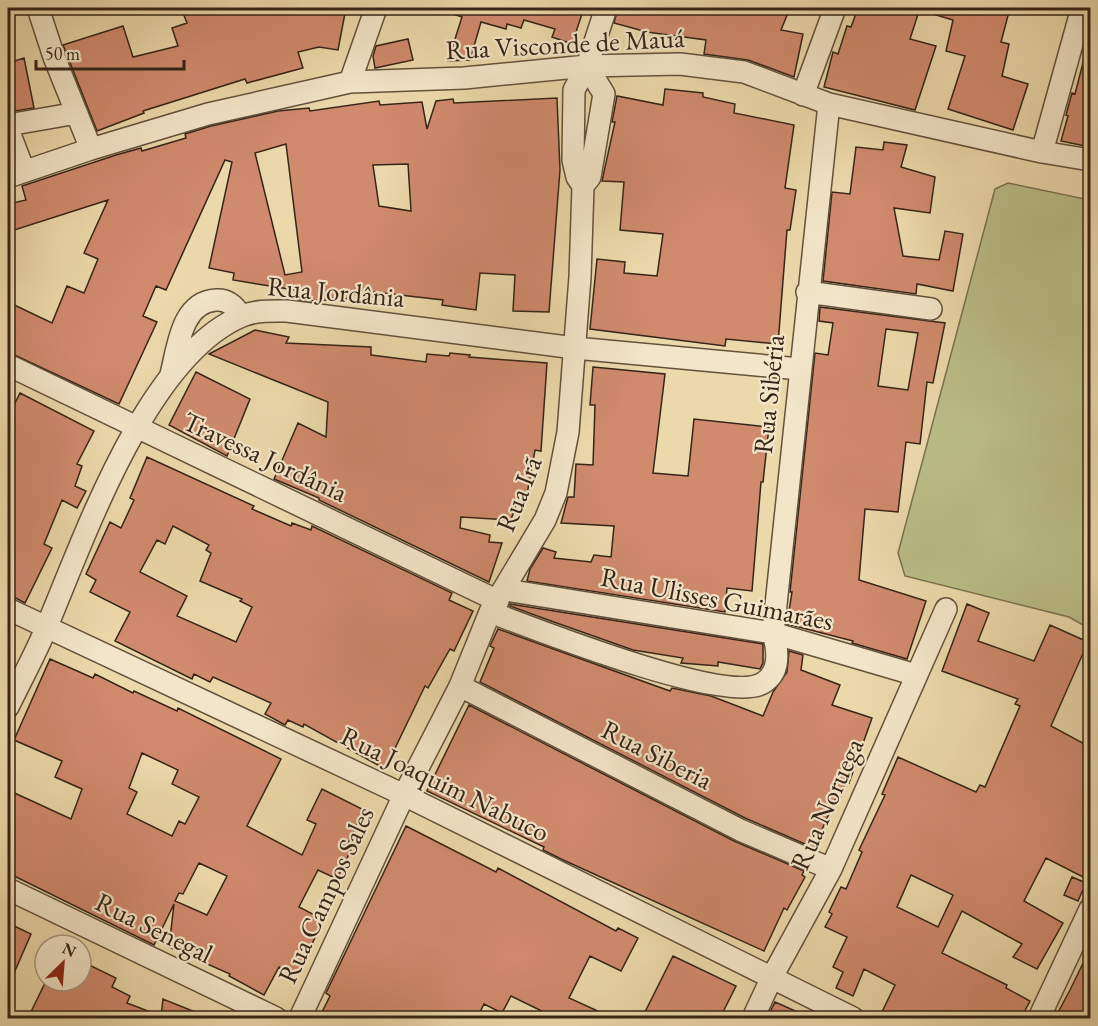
<svg xmlns="http://www.w3.org/2000/svg" width="1098" height="1026" font-family="'EB Garamond',serif">
	<rect width="100%" height="100%" fill="#ecd9ab"/>
	<filter id="stains"><feTurbulence type="fractalNoise" baseFrequency=".00333" numOctaves="4"/><feColorMatrix values="0 0 0 0 .2 0 0 0 0 .09 0 0 0 0 .02 0 0 0 .5 -.17"/></filter>
	<radialGradient id="worn" r=".72"><stop offset=".6" stop-color="#630" stop-opacity="0"/><stop offset="1" stop-color="#630" stop-opacity=".3"/></radialGradient>
	<path fill="#bbbe87" stroke="#78714f" stroke-width="1.5" d="M1008,183L1090,200V629L1069,617L905,576L898,553L995,189Z"/>
	<path fill="#d08a6e" stroke="#352417" stroke-width="1.5" fill-rule="evenodd" d="M181,8H346L338,50L319,47L298,52L303,68L247,83L245,79L143,111L144,113L97,131L63,45L123,26L133,57L178,46L172,28L187,23Z
		M447,8H584L572,44L552,37L555,29L524,20L521,28L507,24L506,29L481,22L470,60L448,61L462,17L447,12Z
		M618,8H790L781,30L803,34L794,77L748,60L704,54L706,40L647,32L614,23Z
		M858,8H920L910,39L936,46L915,110L824,87L833,52L838,54L847,26L851,27Z
		M924,8H1010L1001,42L1009,44L1002,76L1028,84L1013,130L948,109L965,56L946,51L953,20L923,11Z
		M408,39L413,60L375,68L373,56L376,46Z
		M1085,55L1090,56V147L1061,141L1068,116L1066,115L1072,93L1075,94Z
		M24,58L34,108L8,112V63Z
		M665,89L703,93V97L735,104L734,113L794,125L785,188L796,190L790,230H787L778,344L726,339L725,346L590,329L597,259L625,262L624,273L657,276L663,234L620,230L624,182L602,181L615,122H612L617,96L663,105Z
		M557,98L560,170L549,312L513,311L515,275L480,273L476,310L442,305L443,300L374,292V297L352,294V299L326,298L327,300L307,301L295,299V290L233,280L234,273L209,268L232,162L225,160L166,290L156,286L143,316L157,322L119,404L8,352V302L52,323L67,286L84,293L98,259L84,253L108,200L8,232V204L26,200L22,186L116,155L141,148L142,151L186,138L185,134L211,126L278,111L309,108L310,111L379,101L380,105L422,102L427,129L436,101L453,99L454,103ZM286,144L302,272L285,275L255,153ZM408,164L411,211L379,206L373,165Z
		M884,142L907,145L901,167L935,177L930,213L894,208L903,256L939,260L945,231L963,234L953,291L917,284L916,294L823,281L832,192L850,194L856,147L883,150Z
		M820,307L945,323L933,383L927,382L920,444L906,442L898,512L865,509L859,580L926,601L907,659L852,643L853,641L787,624L792,592H790L815,353L828,355L833,323L819,321ZM886,329L918,333L908,390L878,386Z
		M255,330L289,337L286,343L371,347V355L426,362L427,354L449,356L450,353L470,355L469,357L547,363L541,451L535,450L526,500L518,499L511,520L461,517L460,528L490,535L489,542L502,543L489,582L319,500V498L274,479L298,423L326,437L328,402L209,354Z
		M593,367L665,374L653,473L688,476L694,419L769,427L763,482H761L752,591L727,588L725,612L527,581L530,569L543,548L556,552L554,558L591,562L594,555L611,557L614,526L561,523L568,497H574L576,464L593,465L595,405H590Z
		M196,372L250,399L227,456L169,425Z
		M20,393L94,431L77,464L82,466L75,486L86,491L77,508L62,500L44,544L52,548L25,603L8,594V417Z
		M147,457L254,506L252,509L291,526L292,523L311,530L312,526L452,593L449,600L473,611L454,651L450,649L428,688L425,686L385,769L304,724L303,727L288,720L285,725L265,714L271,703L213,677L210,682L194,674L192,679L115,641L130,612L90,592L96,580L86,574L110,522L121,528L134,500L130,498ZM173,526L209,545L206,550L211,553L200,581L242,599L240,601L252,607L236,642L177,616L187,596L140,572L157,540L165,544Z
		M510,604L763,644V663L760,669L718,662V666L681,663L683,658L633,650L551,621L510,606Z
		M967,604L989,613L978,641L1034,661L1050,625L1088,642L1051,726L1090,747V869L1085,878L1046,858L1024,901L1063,923L1037,969L1013,957L1022,944L962,911L942,953L1007,985L1006,988L1030,1001L1021,1018H890L881,1014L895,985L864,969L853,996L836,988L843,972L833,967L847,937L825,927L832,914L829,912L841,887L846,889L862,852L859,850L885,795L882,794L898,757L976,792L980,785L985,787L1020,706L1015,704L1018,699L942,671ZM911,875L953,895L938,927L897,907Z
		M498,629L670,691L672,688L711,696L763,716L773,692L787,672L789,651L803,655L801,670L840,685L832,705L872,718L849,783L845,782L839,801L835,800L814,848L745,818L480,682L494,648L490,646Z
		M50,659L93,678L95,674L133,693L134,691L177,711L178,708L281,759L247,826L302,855L316,824L307,820L322,789L364,810L346,847L351,850L337,879L318,870L299,907L324,920L296,975L279,967L264,995L229,976L230,974L169,947L174,904L154,945L8,873V790L71,819L82,789L55,777L62,761L14,740ZM142,753L178,770L172,784L199,797L185,824L179,821L172,836L127,814L137,792L129,788ZM199,863L227,876L207,915L175,901L179,893L183,894Z
		M469,705L734,841L804,871L802,875L805,877L787,910L784,908L764,951L561,859L543,850L544,847L427,791Z
		M406,826L496,872L498,868L616,931L618,928L638,938L621,971L590,956L569,998L613,1018H556L511,996L502,1013L484,1004L477,1018H319L330,996L326,993Z
		M1072,877L1086,883L1078,901L1064,895Z
		M8,923L31,934L8,987Z
		M1090,949V1018H1055L1070,990Z
		M673,956L736,986L720,1018H642Z
		M81,961L116,978L112,987L130,996L127,1003L161,1016L163,999L210,1018H28L46,981H81Z
		M775,1002L811,1018H767Z"/>
	<g fill="none" stroke-linecap="round" stroke-linejoin="round">
		<g stroke="#63513c" stroke-width="24">
			<path id="minor" d="M38,8L54,57L91,149
				M350,82L376,8
				M803,95L835,8
				M8,125L77,113
				M8,129L24,171
				M1042,152L1082,8
				M8,177L91,149L208,114L350,82L464,78L587,66L680,64L744,72L829,104L1042,152L1090,160
				M583,186L590,177L604,94L587,66
				M807,292L931,309
				M8,365L498,601
				M171,374C178,348 181,302 216,300C228,299 235,306 241,316
				M505,590L773,633L916,675
				M8,609L404,795L853,1018
				M490,612C535,629 726,705 763,683C781,672 778,650 773,633L829,104
				M460,686L740,830L831,869
				M8,707C21,680 36,653 47,626C85,536 147,356 242,316C257,310 272,311 287,311L575,348L800,369
				M8,889L276,1018
				M300,1018L404,795L460,686L490,612L545,520L556,493L568,432L580,277L583,186L577,177L573,160L574,90L587,66L606,8
				M753,1018L772,977L831,869L946,609
				M1039,1018L1090,909"/>
		</g>
		<use href="#minor" stroke="#f3e6c8" stroke-width="21"/>
	</g>
	<g text-anchor="middle" stroke-width="4.5" stroke-linejoin="round" paint-order="stroke">
		<g font-size="27" fill="#352417" stroke="#f3e6c8">
			<text transform="translate(565 44) rotate(-3)" y="9">Rua Visconde de Mauá</text>
			<text transform="translate(336 292) rotate(5)" y="9">Rua Jordânia</text>
			<text transform="translate(769 394) rotate(-84)" y="9">Rua Sibéria</text>
			<text transform="translate(265 457) rotate(25)" y="9">Travessa Jordânia</text>
			<text transform="translate(519 494) rotate(-68)" y="9">Rua Irã</text>
			<text transform="translate(717 599) rotate(11)" y="9">Rua Ulisses Guimarães</text>
			<text transform="translate(657 755) rotate(27)" y="9">Rua Siberia</text>
			<text transform="translate(445 784) rotate(26)" y="9">Rua Joaquim Nabuco</text>
			<text transform="translate(827 804) rotate(-66)" y="9">Rua Noruega</text>
			<text transform="translate(326 895) rotate(-65)" y="9">Rua Campos Sales</text>
			<text transform="translate(154 928) rotate(26)" y="9">Rua Senegal</text>
		</g>
	</g>
	<rect width="1098" height="1026" fill="none" stroke="#ecd9ab" stroke-width="30"/>
	<rect x="9" y="9" width="1080" height="1008" fill="none" stroke="#352417" stroke-width="3"/>
	<rect x="15" y="15" width="1068" height="996" fill="none" stroke="#352417" stroke-width="1.5"/>
	<g transform="translate(63 963) rotate(25)"><circle r="28" fill="#f3e6c8" stroke="#a79881" stroke-width="1.5"/>
	<path d="M0-4.5L10 22L0 15L-10 22Z" fill="#8f2418"/>
	<text y="-9" font-size="16" font-weight="bold" text-anchor="middle" fill="#352417">N</text>
	</g>
	<path d="M36 60v9h148v-9" fill="none" stroke="#352417" stroke-width="3"/>
	<text x="45" y="60" font-size="18" fill="#352417" stroke="#f3e6c8" stroke-width="4.5" paint-order="stroke">50 m</text>
	<rect width="100%" height="100%" filter="url(#stains)"/>
	<rect width="100%" height="100%" fill="url(#worn)"/>
</svg>
